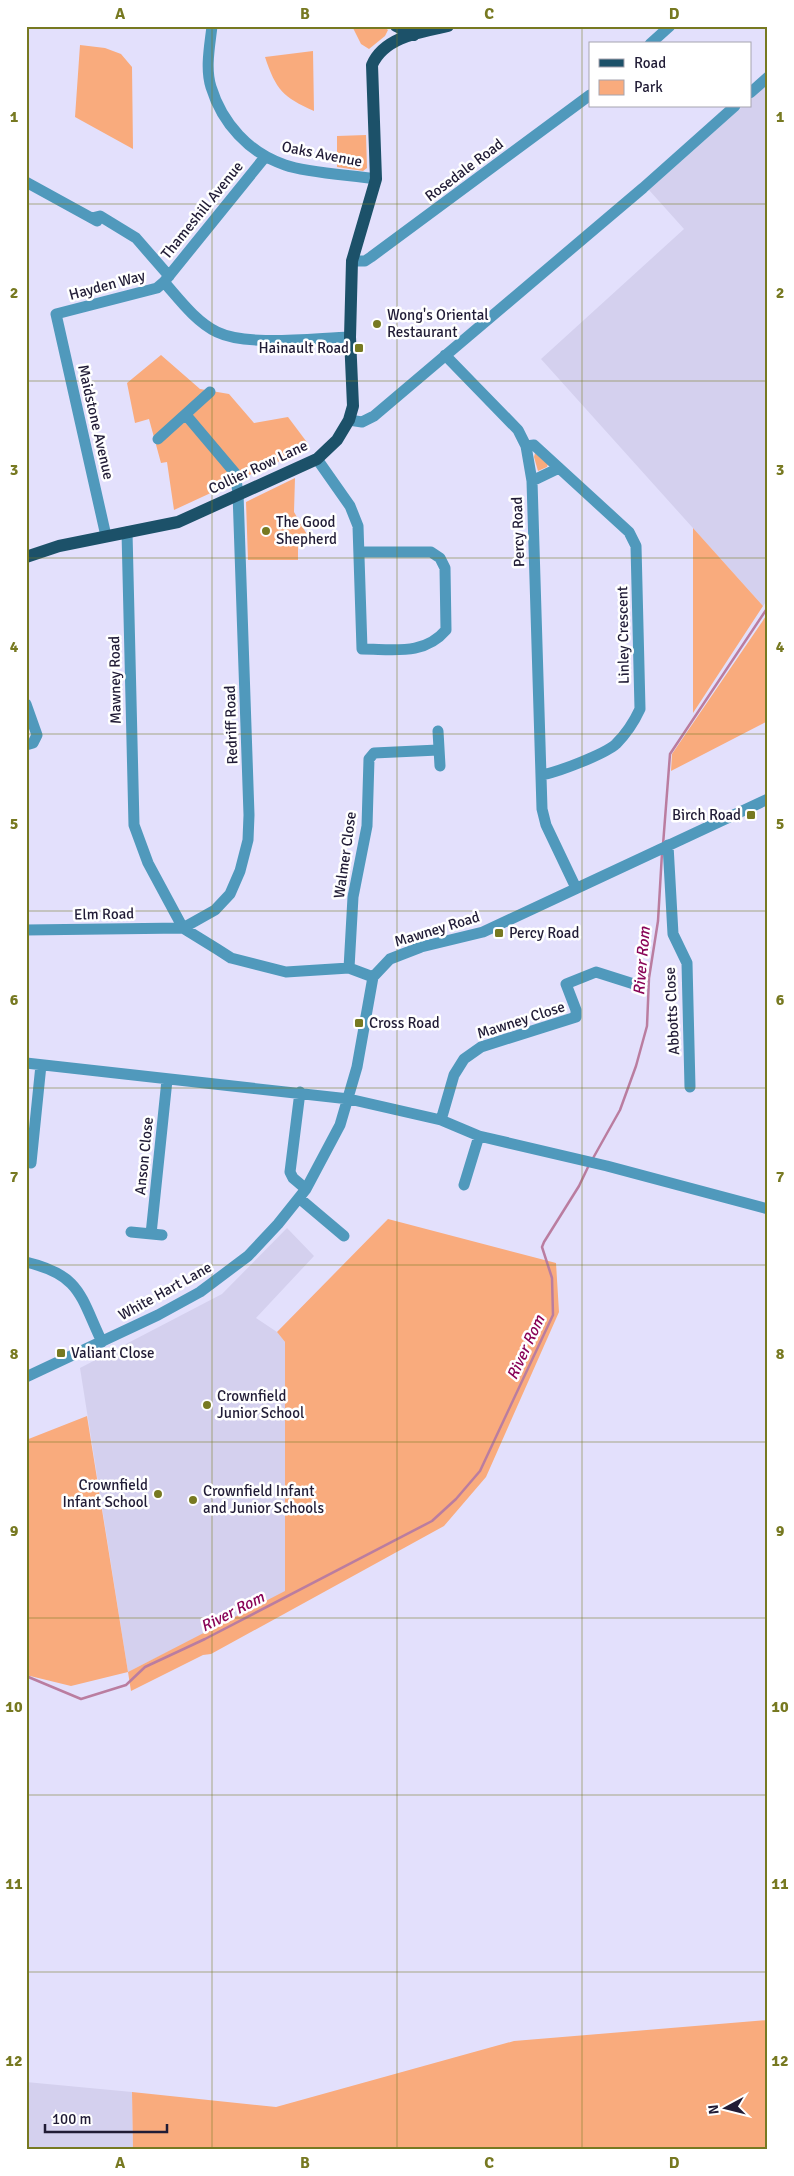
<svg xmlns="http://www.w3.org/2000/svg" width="794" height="2176" font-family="Signika,sans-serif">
	<rect width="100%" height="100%" fill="#e3e0fc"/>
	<path fill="#d4d0ee" d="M768,84V599L763,606L541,359L684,229L649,190L743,106H750V100Z
		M287,1228L314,1256L256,1318L277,1332L285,1342V1593L128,1672L80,1368L222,1294Z
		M26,2082L132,2092L133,2150H26Z"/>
	<path fill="#f9ab7d" d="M352,26H383L388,30L385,36L369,49L361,44Z
		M80,45L105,48L121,54L132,67L133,149L75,117Z
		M313,51L314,111C283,97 276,90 265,57Z
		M366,135L367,168L363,171L337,167V136Z
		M161,355L200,389L229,394L254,423L288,417L309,445L297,453L174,510L167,462L161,463L149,419L135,423L127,383Z
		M535,453L548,464L547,467L538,471L534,457Z
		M295,478L294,512L309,538L298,540V560H248L246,502Z
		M693,528L763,606L693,713Z
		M768,613V721L671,771L672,754Z
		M388,1219L556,1263L559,1312L486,1477L444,1526L211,1654L203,1655L131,1691L128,1672L71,1686L26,1675V1440L87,1416L128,1672L285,1591V1342L277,1332Z
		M768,2020V2150H133L132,2092L276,2107L514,2041Z"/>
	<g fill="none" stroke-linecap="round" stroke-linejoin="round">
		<path stroke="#ba7da0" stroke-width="2.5" d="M663,845L670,754L768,607
			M592,1160L620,1110L636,1066L647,1026L649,978L658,921L662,853
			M26,1676L81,1699L126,1685L145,1667L205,1639L432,1521L456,1499L480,1471L553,1315L552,1278L542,1247L544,1242L579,1186L589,1165"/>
		<path stroke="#5099bc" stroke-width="11" d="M212,26C210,45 205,68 211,87C222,123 249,153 285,165C308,173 350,175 376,179
			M650,44L670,26
			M750,93L768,77
			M26,182L97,221
			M92,218L100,216L136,238L169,276
			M352,261H365L371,257L590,95
			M164,282C179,299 196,322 217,332C248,347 314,338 350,337
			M445,355L518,430L526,446L532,481L542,809L546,825L576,888
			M349,420L362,422L374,416L643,188L735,106
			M158,439L210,392
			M526,446L534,445L629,532L636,546L640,709C634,722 626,734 616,744C605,754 556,773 541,775
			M317,459L350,506L358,526L362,649C393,649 424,656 446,630L445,568L440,558L431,552H360
			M532,481L559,468
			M127,532L134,825L148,863L183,928L217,949L231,958L286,972L349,968L373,977
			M106,536L56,314L157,288L164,282L265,157
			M26,704L37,735L33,743L26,745
			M438,731L440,766
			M668,845L673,934L687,963L690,1087
			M26,930L183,928L215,910L230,894L240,871L248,840L249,815L238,493L235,473L186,415
			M349,968L353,897L367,826L369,759L374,753L438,750
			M26,1063L349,1099L441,1120L479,1136L607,1166L768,1209
			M300,1092L290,1172L293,1178L306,1189
			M441,1120L454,1075L464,1059L481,1047L576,1017V1010L566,984L596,972L637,985
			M31,1163L41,1065
			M464,1185L479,1136
			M299,1198L344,1236
			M131,1232L162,1235
			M151,1234L167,1080
			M26,1262C81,1275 80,1296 102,1342
			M26,1377L158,1315L200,1292L248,1256L278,1224L306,1189L340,1125L357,1067L373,977L390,959L421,947L483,932L768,799"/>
		<path stroke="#1c5169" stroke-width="12" d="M396,26L414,35
			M26,557L59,546L178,522L317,459L337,440L349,420L353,406L350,337L352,261L376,179L372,65C384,37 420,32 448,26"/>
	</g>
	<path fill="none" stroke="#777921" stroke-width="1" stroke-opacity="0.55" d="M212,26V2150M397,26V2150M582,26V2150M26,204H768M26,381H768M26,558H768M26,734H768M26,911H768M26,1088H768M26,1265H768M26,1442H768M26,1618H768M26,1795H768M26,1972H768"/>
	<g fill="#777921" stroke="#fff" stroke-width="2">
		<circle cx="377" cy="324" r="5"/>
		<rect x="354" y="343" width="10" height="10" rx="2.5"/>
		<circle cx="266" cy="531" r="5"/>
		<rect x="746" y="810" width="10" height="10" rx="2.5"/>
		<rect x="494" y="928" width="10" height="10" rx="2.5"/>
		<rect x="354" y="1018" width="10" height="10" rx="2.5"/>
		<rect x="56" y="1348" width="10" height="10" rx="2.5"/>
		<circle cx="207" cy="1405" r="5"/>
		<circle cx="158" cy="1494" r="5"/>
		<circle cx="193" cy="1500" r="5"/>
	</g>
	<g text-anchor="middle" stroke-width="5" stroke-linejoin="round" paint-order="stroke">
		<g font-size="15" fill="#211c36" stroke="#fff">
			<text transform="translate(322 154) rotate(11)" y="5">Oaks Avenue</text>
			<text transform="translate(464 170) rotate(-37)" y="5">Rosedale Road</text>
			<text transform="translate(202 210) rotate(-51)" y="5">Thameshill Avenue</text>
			<text transform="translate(107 285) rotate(-15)" y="5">Hayden Way</text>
			<text transform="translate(96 422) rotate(77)" y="5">Maidstone Avenue</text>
			<text transform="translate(258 467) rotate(-25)" y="5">Collier Row Lane</text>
			<text transform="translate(518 532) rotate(-92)" y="5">Percy Road</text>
			<text transform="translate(623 635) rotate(-91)" y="5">Linley Crescent</text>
			<text transform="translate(115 680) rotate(-91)" y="5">Mawney Road</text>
			<text transform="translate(231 725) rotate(-92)" y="5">Redriff Road</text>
			<text transform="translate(345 855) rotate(-82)" y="5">Walmer Close</text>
			<text transform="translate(104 914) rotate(-1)" y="5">Elm Road</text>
			<text transform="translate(437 929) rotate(-17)" y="5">Mawney Road</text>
			<text transform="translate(672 1011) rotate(-93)" y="5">Abbotts Close</text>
			<text transform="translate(521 1020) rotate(-18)" y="5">Mawney Close</text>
			<text transform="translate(144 1156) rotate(-84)" y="5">Anson Close</text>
			<text transform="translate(165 1291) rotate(-29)" y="5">White Hart Lane</text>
		</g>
		<g font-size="15" fill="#211c36" stroke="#fff" text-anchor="start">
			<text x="387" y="320">Wong's Oriental<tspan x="387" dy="17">Restaurant</tspan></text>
			<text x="349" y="353" text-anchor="end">Hainault Road</text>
			<text x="276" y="527">The Good<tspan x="276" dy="17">Shepherd</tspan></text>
			<text x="741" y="820" text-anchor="end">Birch Road</text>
			<text x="509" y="938">Percy Road</text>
			<text x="369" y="1028">Cross Road</text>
			<text x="71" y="1358">Valiant Close</text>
			<text x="217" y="1401">Crownfield<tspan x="217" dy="17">Junior School</tspan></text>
			<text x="148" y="1490" text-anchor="end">Crownfield<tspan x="148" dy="17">Infant School</tspan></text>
			<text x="203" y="1496">Crownfield Infant<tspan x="203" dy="17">and Junior Schools</tspan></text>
		</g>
		<g font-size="16" font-style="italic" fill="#890457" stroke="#fff">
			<text transform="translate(641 961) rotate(-85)" y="6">River Rom</text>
			<text transform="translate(525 1347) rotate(-65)" y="6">River Rom</text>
			<text transform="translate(232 1611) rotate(-27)" y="6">River Rom</text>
		</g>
	</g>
	<rect width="794" height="2176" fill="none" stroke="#ffffff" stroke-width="55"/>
	<rect x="589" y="42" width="162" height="65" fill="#ffffff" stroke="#a6a4af"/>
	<rect x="599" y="59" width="25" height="8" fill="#1c5169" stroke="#a6a4af"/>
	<text x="634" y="68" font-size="15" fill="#211c36">Road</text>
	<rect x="599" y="80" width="25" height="15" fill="#f9ab7d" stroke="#a6a4af"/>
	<text x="634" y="92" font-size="15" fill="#211c36">Park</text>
	<g transform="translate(726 2108) rotate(263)" stroke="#ffffff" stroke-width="4" paint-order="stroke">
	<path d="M0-4L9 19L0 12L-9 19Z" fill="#211c36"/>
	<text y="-8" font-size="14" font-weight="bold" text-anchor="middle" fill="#211c36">N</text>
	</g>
	<path d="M45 2124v8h122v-8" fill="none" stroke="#211c36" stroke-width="2.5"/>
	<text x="52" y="2124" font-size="15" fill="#211c36" stroke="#ffffff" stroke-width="4" paint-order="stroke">100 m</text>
	<rect x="28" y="28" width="738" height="2120" fill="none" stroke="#777921" stroke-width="2"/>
	<g font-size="16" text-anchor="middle" font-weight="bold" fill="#777921">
		<text x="120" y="19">A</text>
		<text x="305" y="19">B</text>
		<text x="489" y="19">C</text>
		<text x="674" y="19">D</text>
		<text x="14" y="122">1</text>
		<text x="780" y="122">1</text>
		<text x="14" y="298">2</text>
		<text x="780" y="298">2</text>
		<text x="14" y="475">3</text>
		<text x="780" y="475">3</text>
		<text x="14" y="652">4</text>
		<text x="780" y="652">4</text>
		<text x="14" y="829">5</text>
		<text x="780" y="829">5</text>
		<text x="14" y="1005">6</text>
		<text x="780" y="1005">6</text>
		<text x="14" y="1182">7</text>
		<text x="780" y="1182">7</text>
		<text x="14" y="1359">8</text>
		<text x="780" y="1359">8</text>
		<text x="14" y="1536">9</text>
		<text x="780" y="1536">9</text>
		<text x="14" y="1712">10</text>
		<text x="780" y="1712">10</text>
		<text x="14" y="1889">11</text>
		<text x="780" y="1889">11</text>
		<text x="14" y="2066">12</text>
		<text x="780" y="2066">12</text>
		<text x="120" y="2168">A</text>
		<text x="305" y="2168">B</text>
		<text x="489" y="2168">C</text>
		<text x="674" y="2168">D</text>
	</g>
</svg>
